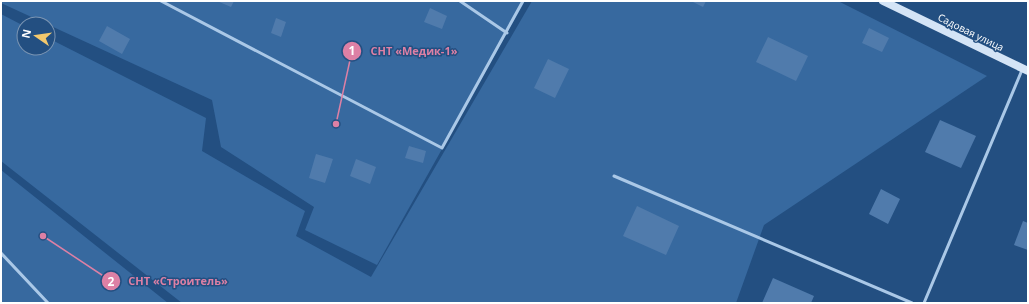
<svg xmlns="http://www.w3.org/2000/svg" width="1029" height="304" font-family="'Open Sans',sans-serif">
	<rect width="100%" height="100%" fill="#234f81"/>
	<path fill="#37699f" d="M1,1H525L377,265L305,230L314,207L221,147L212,100L1,3Z
		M532,1H838L987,76L764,225L736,303H182L1,161V14L24,26V48H48V38L206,118L202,151L305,211L296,236L371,277Z
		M1,170L168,303H1Z"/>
	<path fill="#507bac" d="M217,1H234L231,7Z
		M691,1H706L703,7Z
		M430,8L447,16L442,29L424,22Z
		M276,18L286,22L281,37L271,33Z
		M107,26L130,39L122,54L99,41Z
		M869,28L889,38L882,52L862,43Z
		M768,37L808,56L796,81L756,62Z
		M548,59L569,69L555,98L534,88Z
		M940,120L976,136L961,168L925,152Z
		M409,146L426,151L423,163L405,158Z
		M316,154L333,159L325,183L309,178Z
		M356,159L376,167L370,184L350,176Z
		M881,189L900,199L888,224L869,214Z
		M637,206L679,226L666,255L623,236Z
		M1023,221L1028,223V250L1014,245Z
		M773,278L814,296L811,303H762Z"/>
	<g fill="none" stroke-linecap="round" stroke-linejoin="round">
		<path stroke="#aac8e7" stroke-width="3" d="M161,1L442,148L523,1
			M460,1L507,33
			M614,176L912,303
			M1,253L48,303
			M924,303L1022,70"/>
		<path stroke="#d4e4f6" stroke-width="8" d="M883,1L1028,71"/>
	</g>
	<g text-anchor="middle" stroke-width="3" stroke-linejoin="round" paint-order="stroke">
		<g font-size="10" fill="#fff" stroke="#234f81">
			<text transform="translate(971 32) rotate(26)" y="4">Садовая улица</text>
		</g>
	</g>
	<path fill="none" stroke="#dd80a5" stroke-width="1.5" d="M336 124L352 51M43 236L111 281"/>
	<g fill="#dd80a5" stroke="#234f81" stroke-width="1.5">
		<circle cx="336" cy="124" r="4"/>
		<circle cx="43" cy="236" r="4"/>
		<circle cx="352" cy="51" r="10"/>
		<circle cx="111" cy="281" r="10"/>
	</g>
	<g font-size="12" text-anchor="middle" font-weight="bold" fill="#fff">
		<text x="352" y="55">1</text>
		<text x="111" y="286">2</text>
	</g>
	<g font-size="11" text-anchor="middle" font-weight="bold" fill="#dd80a5" stroke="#234f81" stroke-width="3" stroke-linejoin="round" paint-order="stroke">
		<text x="414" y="55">СНТ «Медик-1»</text>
		<text x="178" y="285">СНТ «Строитель»</text>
	</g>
	<rect width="1029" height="304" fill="none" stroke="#ffffff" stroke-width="4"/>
	<g transform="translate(36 36) rotate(283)"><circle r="19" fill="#234f81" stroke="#7b95b3"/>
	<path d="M0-3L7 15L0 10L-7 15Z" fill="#f2c86d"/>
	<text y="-6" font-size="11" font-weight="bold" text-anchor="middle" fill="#ffffff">N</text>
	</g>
</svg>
